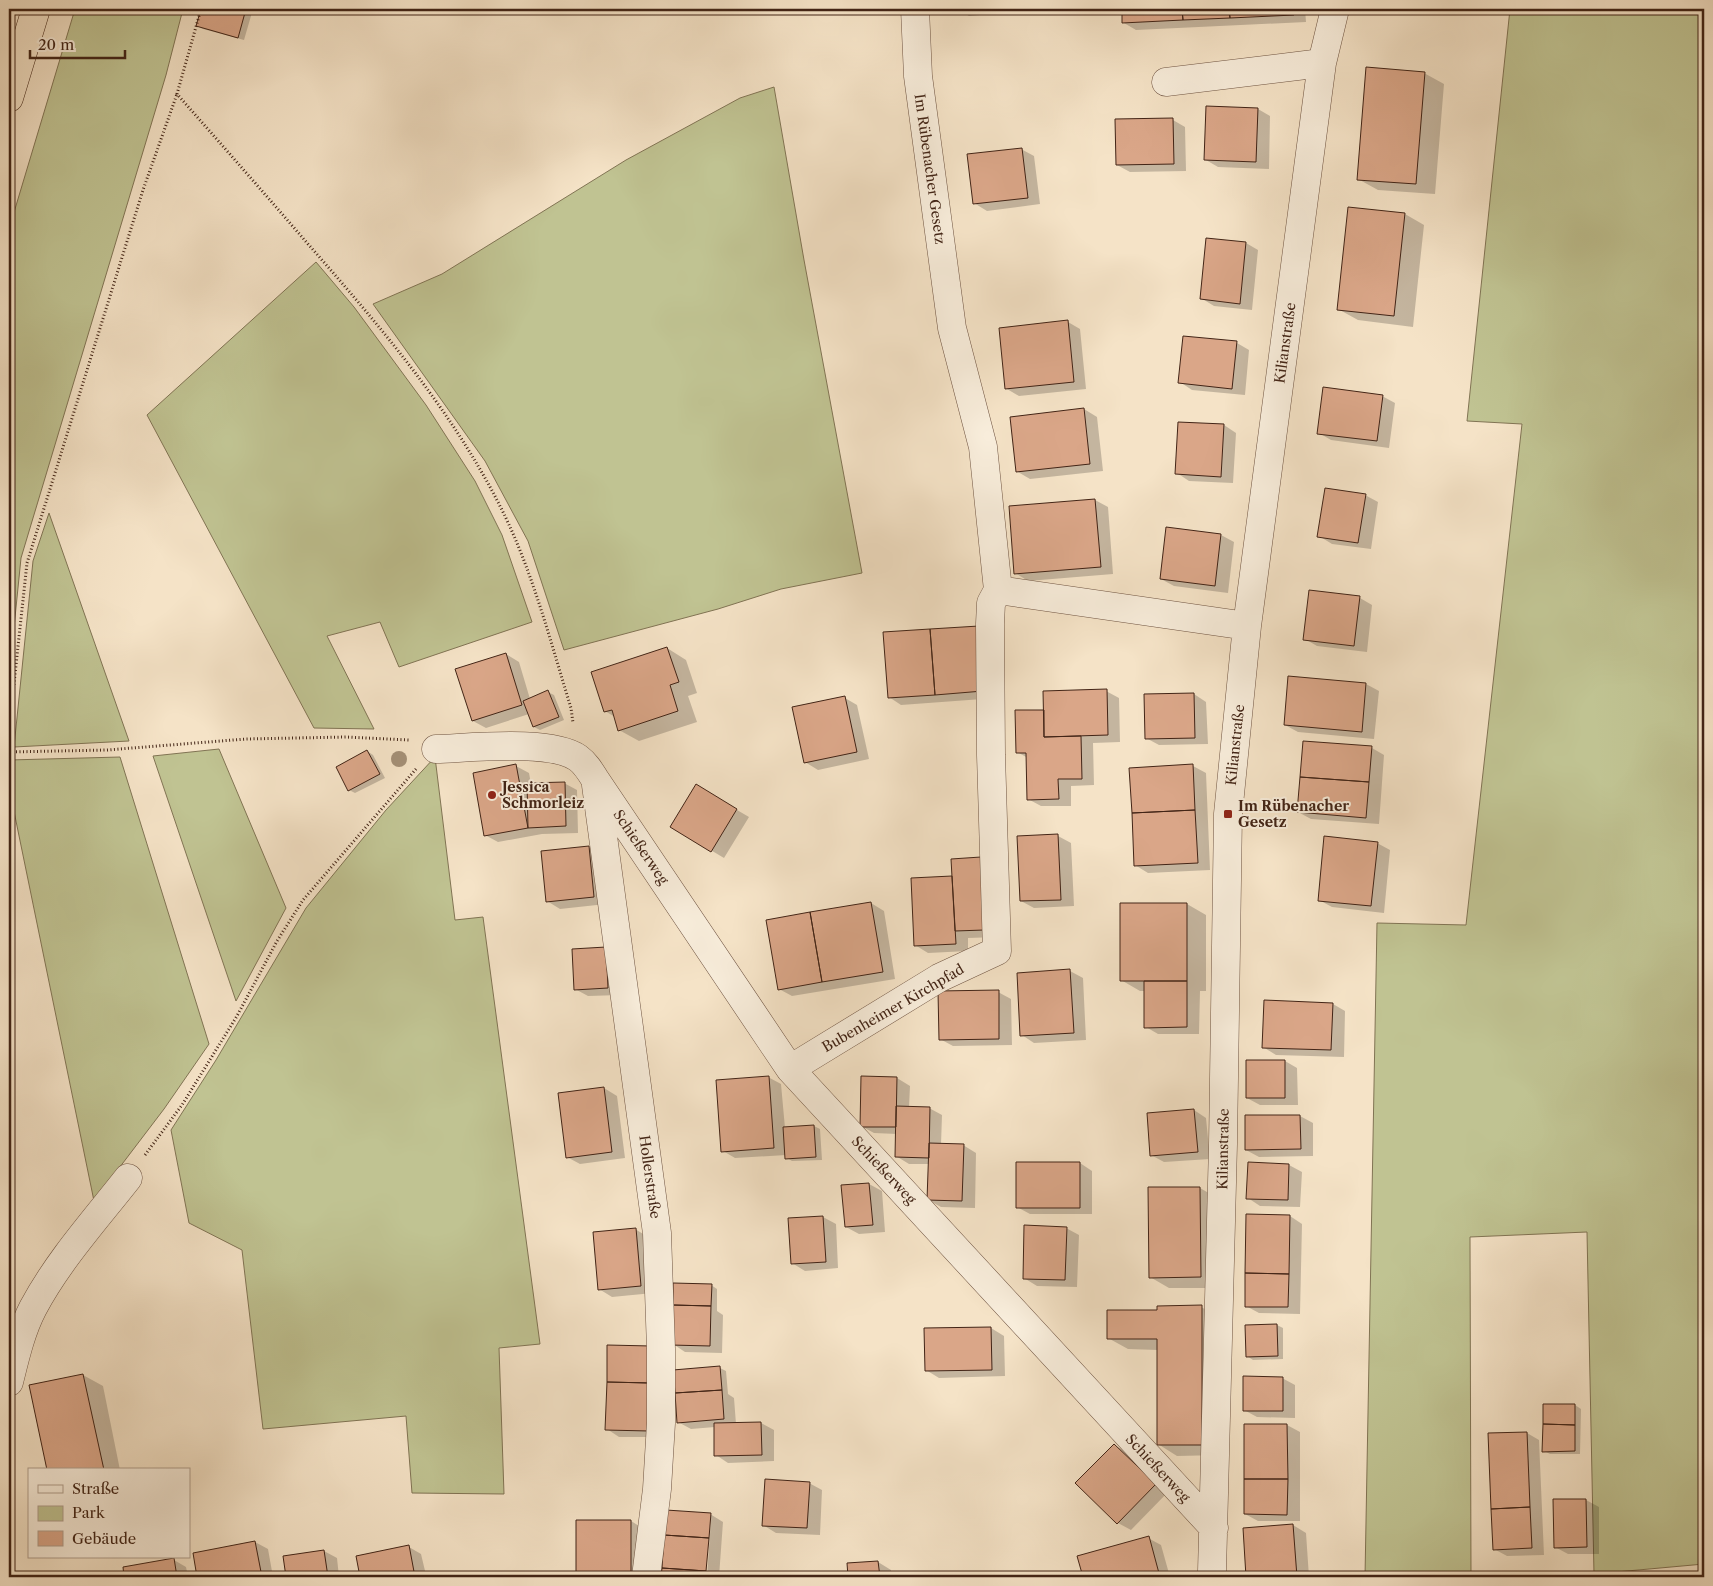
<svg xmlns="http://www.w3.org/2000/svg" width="1713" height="1586" font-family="'Libre Caslon Text',serif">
	<rect width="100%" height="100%" fill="#f5e3c7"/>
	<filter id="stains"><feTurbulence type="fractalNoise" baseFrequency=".004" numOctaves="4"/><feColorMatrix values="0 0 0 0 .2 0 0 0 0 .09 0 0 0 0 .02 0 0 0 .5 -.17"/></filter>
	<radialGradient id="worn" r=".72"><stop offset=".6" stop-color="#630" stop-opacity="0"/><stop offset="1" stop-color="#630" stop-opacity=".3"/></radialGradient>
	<path fill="#c0c392" stroke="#817454" d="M75,9H183L166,75L21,558L9,677V229Z
		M1510,9H1704V1564L1594,1574L1587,1232L1470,1237L1471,1577H1365L1377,923L1466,925L1522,424L1467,421Z
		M774,87L804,260L862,573L781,589L718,609L564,650L528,541L485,461L373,304L442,274L626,160L740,98Z
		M316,262L354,307L426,405L475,481L502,535L532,622L399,667L380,622L327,636L374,729L314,728L147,415Z
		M49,513L129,741L14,747L33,561Z
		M219,749L286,908L236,1001L153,756Z
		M120,757L209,1044L164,1109L94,1201L9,787V760Z
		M435,757L455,920L483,917L540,1344L499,1348L504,1494L412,1493L406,1416L263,1429L242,1250L189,1223L171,1130L216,1060L306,908L386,810Z"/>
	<path fill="#0003" d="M202,9H253L244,40L203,29L197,26Z
		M957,9H1044L969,16Z
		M1123,9H1305L1306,22L1136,30L1124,23Z
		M1424,73L1444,84L1435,194L1378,190L1358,179Z
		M1258,109L1270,116L1269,169L1218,167L1206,160Z
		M1173,120L1185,127L1186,171L1130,172L1117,165Z
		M1021,149L1034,156L1040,204L987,211L974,203Z
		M1405,214L1424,225L1413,327L1358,320L1338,309Z
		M1246,243L1258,250L1252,310L1214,306L1201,298Z
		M1068,322L1080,329L1086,389L1019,396L1007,389Z
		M1237,343L1249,350L1245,395L1192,390L1180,382Z
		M1382,396L1395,403L1389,448L1331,440L1319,433Z
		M1084,409L1097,417L1103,471L1030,479L1018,472Z
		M1224,425L1236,433L1233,483L1189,481L1177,473Z
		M1365,495L1378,502L1371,549L1332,544L1319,536Z
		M1095,500L1108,507L1113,574L1028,581L1015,573Z
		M1221,535L1234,542L1228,593L1174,586L1161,579Z
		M1360,598L1372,605L1367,652L1317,646L1305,639Z
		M884,634L996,698L901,705L889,697Z
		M667,648L686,660L697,693L688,696L697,722L639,741L619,730L615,717L605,711Z
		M506,654L519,662L530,699L548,692L554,695L564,720L540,730L534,727L529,714L486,728L473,721Z
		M1289,677L1366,684L1379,691L1374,739L1298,732L1285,725Z
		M1106,691L1119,698L1120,742L1093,743L1094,785L1071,786V806H1041L1028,799V758L1017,752L1045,711Z
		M1194,694L1206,702L1208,744L1159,745L1146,738Z
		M845,698L857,705L869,759L818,770L805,762Z
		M1372,748L1384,755L1379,824L1311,819L1298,812Z
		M367,751L373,755L385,778L355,793L349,790Z
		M516,766L529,773L531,784L564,783L577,790L578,833L542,834L498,842L485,835Z
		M1193,766L1206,773L1210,870L1148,873L1135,865Z
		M696,786L749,817L724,858L672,827Z
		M1058,836L1071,843L1074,906L1034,908L1021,901Z
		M1377,843L1390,850L1384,913L1332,907L1319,900Z
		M588,847L601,854L606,904L560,909L547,901Z
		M954,877L997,937L968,938V951L928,953L915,945Z
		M871,903L884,911L895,979L792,996L779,989Z
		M1121,904H1187L1206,915V991H1200L1199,1034H1158L1146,1027V991H1140L1121,980Z
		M606,948L621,995L588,996L575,989Z
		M1070,971L1083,978L1086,1040L1034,1043L1022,1035Z
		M998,992L1011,999L1012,1045L953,1046L940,1039Z
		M1333,1004L1345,1011L1344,1057L1276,1055L1263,1047Z
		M1285,1061L1297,1068L1298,1105H1260L1247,1098Z
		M768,1077L781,1084L785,1128L814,1126L820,1129L822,1160L792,1161L787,1158L786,1155L735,1158L723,1151Z
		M897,1078L910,1086L909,1107L929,1108L942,1115L941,1145H963L976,1153L975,1208L941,1207L928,1200L930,1164H909L896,1156L897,1134L874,1133L861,1126Z
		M604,1088L617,1096L625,1158L580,1164L567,1157Z
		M1194,1110L1206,1118L1210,1159L1164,1162L1151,1155Z
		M1300,1116L1313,1123V1156L1259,1157L1246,1150V1117Z
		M1080,1163L1092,1171V1214H1030L1017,1207Z
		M1249,1163L1289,1165L1302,1172L1300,1207L1260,1206L1248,1198Z
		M869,1184L882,1191L885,1232L859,1234L846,1227Z
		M1200,1188L1219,1199L1220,1288H1169L1150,1277Z
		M1290,1216L1302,1224L1300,1314L1259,1313L1246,1306Z
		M823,1217L836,1224L838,1268L805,1271L792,1263Z
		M1066,1228L1079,1235L1077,1287L1037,1286L1024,1278Z
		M635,1229L648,1237L653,1293L612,1297L599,1289Z
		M711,1285L717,1289V1311L723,1315L722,1353L685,1352L673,1344Z
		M1201,1307L1221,1318V1455L1177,1456L1158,1444V1350L1128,1349L1108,1338L1158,1312Z
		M1277,1325L1283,1328V1359L1253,1360L1247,1356Z
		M991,1328L1004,1336L1005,1376L939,1378L926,1370L925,1330Z
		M608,1347L661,1437H619L607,1429Z
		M720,1368L726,1371L728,1394L734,1398L736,1424L761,1423L774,1430V1461L728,1463L716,1455L715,1427L691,1429L678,1422Z
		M83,1375L103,1386L120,1470H49L31,1386Z
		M1282,1378L1295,1385V1418L1257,1417L1244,1410Z
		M1575,1405L1581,1409L1580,1454H1550L1544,1451Z
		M1246,1425H1287L1300,1432V1521H1258L1245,1514Z
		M1527,1433L1539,1440L1544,1555L1507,1556L1494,1549Z
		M1114,1445L1127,1452L1168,1492L1131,1530L1118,1523Z
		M809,1483L822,1490L820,1535L776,1533L763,1525Z
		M1586,1500L1599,1507V1554H1568L1555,1547Z
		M667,1511L710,1514L723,1522L719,1577H707L711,1519H709L705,1577H662Z
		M577,1521H631L644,1529L643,1577H577Z
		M1293,1525L1306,1533L1309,1577H1247L1244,1529Z
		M1148,1538L1161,1545L1170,1577H1084L1078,1557Z
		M255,1542L268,1549L273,1577H198L194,1554Z
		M409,1547L421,1554L426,1575L451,1574L456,1577H362L357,1557Z
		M324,1551L337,1558L339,1577H288L285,1557Z
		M174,1560L186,1567L188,1577H126L124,1568Z
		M878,1562L891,1570V1577H849L848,1564Z"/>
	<path fill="#daa688" stroke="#422416" d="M201,9H246L238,38L196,26Z
		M1122,9H1182L1183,20L1122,23Z
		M1182,9H1229L1230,18L1183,20Z
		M1229,9H1293L1294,15L1230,18Z
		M1366,67L1425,72L1416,184L1357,180Z
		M1206,106L1258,108L1256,162L1204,160Z
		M1173,118L1174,164L1116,165L1115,119Z
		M1022,148L1028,198L973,204L967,154Z
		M1348,207L1405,213L1394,316L1337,310Z
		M1206,238L1246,242L1240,304L1200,299Z
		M1068,320L1074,382L1005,389L999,328Z
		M1183,336L1237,341L1232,389L1178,383Z
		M1323,387L1383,395L1377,441L1317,434Z
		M1084,408L1090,464L1016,472L1010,417Z
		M1178,422L1224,424L1221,477L1175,474Z
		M1325,488L1366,494L1358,543L1317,537Z
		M1095,499L1101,567L1014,574L1009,506Z
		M1166,527L1221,534L1215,586L1160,579Z
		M1309,590L1360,596L1354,646L1303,640Z
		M979,626L983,691L935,695L930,629Z
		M930,629L935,695L888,698L883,632Z
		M667,647L679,682L670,685L678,711L618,731L612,710L604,712L591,672Z
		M506,653L522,705L472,721L455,669Z
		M1288,676L1366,683L1362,732L1284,725Z
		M1107,689L1108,735L1044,737L1043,691Z
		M548,690L559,717L533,727L523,701Z
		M1194,693L1195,738L1145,739L1144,694Z
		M845,696L857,752L804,763L792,707Z
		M1015,710H1044V737L1081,736L1082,779H1058L1059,799L1027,800L1026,753H1016Z
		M1303,741L1372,746L1369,782L1300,777Z
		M367,750L380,774L348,791L336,767Z
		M516,764L528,828L484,836L473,773Z
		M1193,764L1195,810L1132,813L1129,768Z
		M1300,777L1369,782L1366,818L1297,812Z
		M565,782L566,826L528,828L527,783Z
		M696,784L737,809L711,852L670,827Z
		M1195,810L1198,863L1134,866L1132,813Z
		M1058,834L1061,900L1020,901L1017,836Z
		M1324,836L1378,842L1371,906L1318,901Z
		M589,846L594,897L546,902L541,851Z
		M981,857L984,930L955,931L951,859Z
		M952,876L956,944L914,946L911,878Z
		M871,902L883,972L822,982L810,912Z
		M1120,903H1187V981H1120Z
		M810,912L822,982L778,990L766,920Z
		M606,947L608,988L574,990L572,949Z
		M1070,969L1074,1033L1020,1036L1017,973Z
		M1144,981H1187V1027L1144,1028Z
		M999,990V1039L939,1040L938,991Z
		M1264,1000L1333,1003L1331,1050L1262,1048Z
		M1246,1060H1285V1098H1246Z
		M769,1076L774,1148L721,1152L716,1080Z
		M861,1076L897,1077L896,1127H860Z
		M604,1087L612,1152L566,1158L558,1093Z
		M896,1106L930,1107L929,1158L895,1157Z
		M1194,1109L1198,1152L1150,1156L1147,1113Z
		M1245,1115H1300L1301,1149L1245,1150Z
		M814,1125L816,1157L785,1159L783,1127Z
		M929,1143L964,1144L962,1201L927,1200Z
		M1016,1162H1080V1208H1016Z
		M1248,1162L1289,1164L1288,1200L1246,1199Z
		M869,1183L873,1225L845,1227L841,1185Z
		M1148,1187H1200L1201,1277L1149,1278Z
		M1246,1214L1290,1215L1289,1274L1245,1273Z
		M823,1216L826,1262L791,1264L788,1218Z
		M1024,1225L1067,1227L1065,1280L1023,1279Z
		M636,1228L641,1286L598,1290L593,1232Z
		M1245,1273L1289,1274L1288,1307H1245Z
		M673,1283L712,1284L711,1306L673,1305Z
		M673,1305L711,1306L710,1346L671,1345Z
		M1202,1305V1445H1157V1339H1107V1310H1157V1306Z
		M1277,1324L1278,1356L1246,1357L1245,1325Z
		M991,1327L992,1370L925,1371L924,1328Z
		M607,1345L651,1346L650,1383L607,1382Z
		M720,1366L722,1390L675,1393L673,1370Z
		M83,1374L104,1470H47L29,1385Z
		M1243,1376L1283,1377V1411H1243Z
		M607,1382L650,1383L649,1431L605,1430Z
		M722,1390L724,1419L677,1423L675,1393Z
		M1543,1404H1575V1425L1543,1424Z
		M761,1422L762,1455L714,1456V1423Z
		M1244,1424H1287L1288,1479H1244Z
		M1543,1424L1575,1425V1451L1542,1452Z
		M1527,1432L1530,1507L1491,1509L1488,1433Z
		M1114,1444L1156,1484L1117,1524L1075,1483Z
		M765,1479L810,1482L807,1528L762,1526Z
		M1244,1479H1288L1287,1515L1244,1514Z
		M1553,1499H1586L1587,1547L1554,1548Z
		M1530,1507L1532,1548L1493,1550L1491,1509Z
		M666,1510L711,1513L709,1538L664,1535Z
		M576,1520H631V1577H576Z
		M1293,1524L1297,1577H1246L1243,1528Z
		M664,1535L709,1538L706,1571L662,1568Z
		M1149,1536L1160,1577H1083L1077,1556Z
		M255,1541L262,1577H197L193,1553Z
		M409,1545L415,1577H360L356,1556Z
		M324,1550L328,1577H286L283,1556Z
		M174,1558L177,1577H124L123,1567Z
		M878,1561L880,1577H848L847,1563Z
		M662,1568L706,1571V1577H661Z
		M451,1573V1577H419V1574Z
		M976,1573L977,1577H960Z"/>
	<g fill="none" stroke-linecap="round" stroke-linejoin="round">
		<g stroke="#6f5442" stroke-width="29">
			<path id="minor" d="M1166,82L1322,63
				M998,590L1247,626
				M436,749C470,748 551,739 578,758C585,763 590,771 595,779L790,1069L1214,1528
				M596,785L657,1233L661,1349V1423L657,1489L646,1577
				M790,1069L939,978L997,951L991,755L990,624L991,603L998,590L983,447L952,328L918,76L915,9
				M9,1382C15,1358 21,1331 33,1308C58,1261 95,1220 128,1178
				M1213,1577L1212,1572L1223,1144L1228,814L1247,626L1322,63L1335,9"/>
		</g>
		<g stroke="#422416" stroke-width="29">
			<path id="highway" d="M9,98L36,9"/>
		</g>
		<path stroke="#422416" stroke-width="3" stroke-dasharray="1 2.5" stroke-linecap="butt" d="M201,9L177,94C221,144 265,194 308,244C379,325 451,409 500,506C532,569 550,640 571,708L573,723
			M9,730L27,563L143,190L177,94
			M9,752L107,750L246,739L346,737L409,740
			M145,1155L182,1105L237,1016L277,941L303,900L416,769"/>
		<use href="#minor" stroke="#f8eddb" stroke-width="28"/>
		<use href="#highway" stroke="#f5e3c7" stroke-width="28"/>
	</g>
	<circle fill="#a49077" cx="399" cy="759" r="8"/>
	<g fill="#8f2418" stroke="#f8eddb" stroke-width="2">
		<circle cx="492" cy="795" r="5"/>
		<rect x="1223" y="809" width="10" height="10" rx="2.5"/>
	</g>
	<g text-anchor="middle" stroke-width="4" stroke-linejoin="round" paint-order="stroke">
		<g font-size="14" fill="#422416" stroke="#f8eddb">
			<text transform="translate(930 169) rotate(82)" y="5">Im Rübenacher Gesetz</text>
			<text transform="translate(1285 343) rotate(-82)" y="5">Kilianstraße</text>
			<text transform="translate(1235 745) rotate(-84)" y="5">Kilianstraße</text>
			<text transform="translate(641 847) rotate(56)" y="5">Schießerweg</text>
			<text transform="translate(893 1008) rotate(-30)" y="5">Bubenheimer Kirchpfad</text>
			<text transform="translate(1223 1149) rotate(-89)" y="5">Kilianstraße</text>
			<text transform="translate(884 1170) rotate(47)" y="5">Schießerweg</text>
			<text transform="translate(650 1177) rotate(82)" y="5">Hollerstraße</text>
			<text transform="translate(1158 1468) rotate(47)" y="5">Schießerweg</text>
		</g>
		<g font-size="14" font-weight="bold" fill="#422416" stroke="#f8eddb" text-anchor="start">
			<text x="502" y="792">Jessica<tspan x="502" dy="16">Schmorleiz</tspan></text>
			<text x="1238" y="811">Im Rübenacher<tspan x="1238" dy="16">Gesetz</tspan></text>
		</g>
	</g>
	<rect width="1713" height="1586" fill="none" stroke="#f5e3c7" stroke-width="30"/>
	<rect x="10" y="10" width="1693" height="1566" fill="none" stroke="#422416" stroke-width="2.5"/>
	<rect x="15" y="15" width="1683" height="1556" fill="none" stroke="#422416"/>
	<rect x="28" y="1468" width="162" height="90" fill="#f8eddb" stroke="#af9d8c"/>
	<rect x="38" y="1485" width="25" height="8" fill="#f8eddb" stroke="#af9d8c"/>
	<text x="72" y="1494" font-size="15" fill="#422416">Straße</text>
	<rect x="38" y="1506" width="25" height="15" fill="#c0c392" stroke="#af9d8c"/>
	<text x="72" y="1518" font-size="15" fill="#422416">Park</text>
	<rect x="38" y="1531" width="25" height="15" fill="#daa688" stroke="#af9d8c"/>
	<text x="72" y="1544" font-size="15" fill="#422416">Gebäude</text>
	<path d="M30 50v8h95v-8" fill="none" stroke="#422416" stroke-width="2.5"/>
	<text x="38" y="50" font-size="15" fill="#422416" stroke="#f8eddb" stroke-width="4" paint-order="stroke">20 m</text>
	<rect width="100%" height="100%" filter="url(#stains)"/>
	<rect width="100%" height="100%" fill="url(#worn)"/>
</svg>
